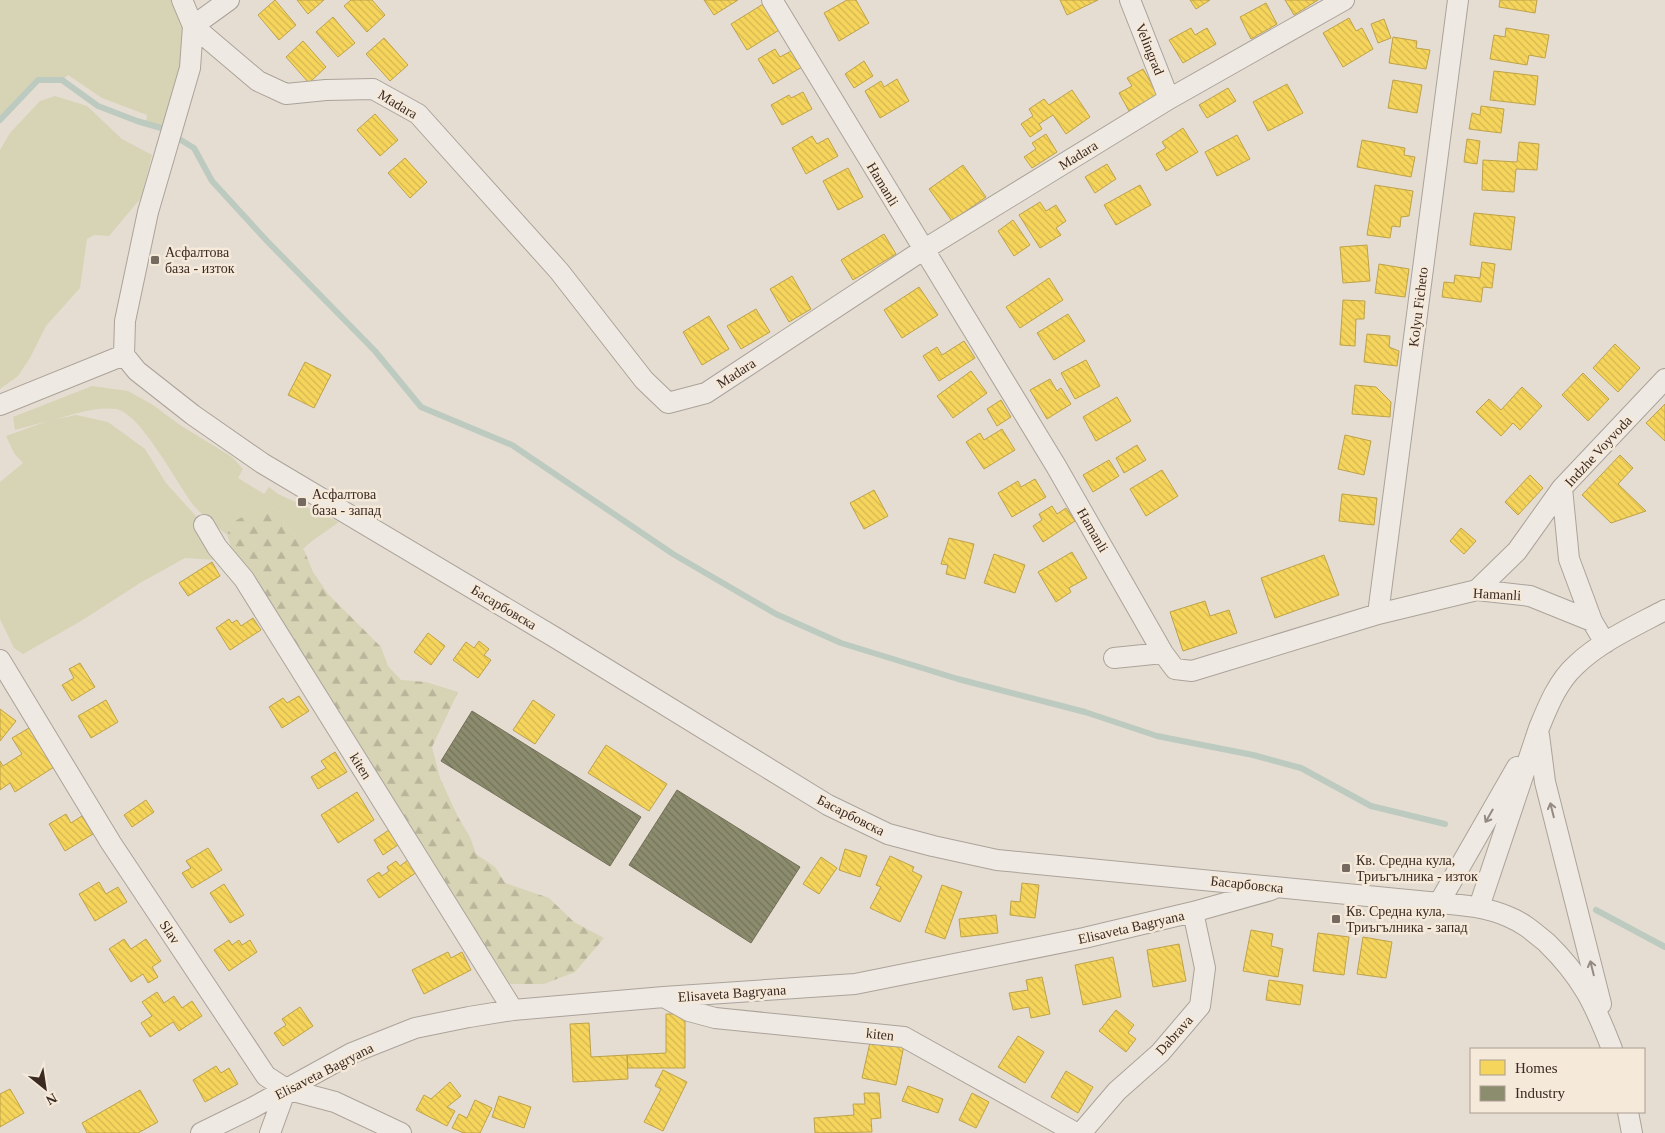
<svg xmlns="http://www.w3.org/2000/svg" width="1665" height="1133" font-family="Georgia,serif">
	<defs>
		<pattern id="forest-firs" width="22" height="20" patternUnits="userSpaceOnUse" patternTransform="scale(1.25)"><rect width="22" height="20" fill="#d7d3b5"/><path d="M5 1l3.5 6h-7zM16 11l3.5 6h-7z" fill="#b9b59b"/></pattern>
		<pattern id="homes-back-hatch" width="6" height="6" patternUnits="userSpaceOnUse" patternTransform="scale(1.25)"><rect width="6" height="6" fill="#f6d55c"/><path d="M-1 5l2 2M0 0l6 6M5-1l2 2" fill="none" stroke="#d4b750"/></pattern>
		<pattern id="industry-back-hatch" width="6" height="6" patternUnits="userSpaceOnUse" patternTransform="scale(1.25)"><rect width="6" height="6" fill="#8c8c6e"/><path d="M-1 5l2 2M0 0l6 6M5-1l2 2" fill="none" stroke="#74735a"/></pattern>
	</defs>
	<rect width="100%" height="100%" fill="#e5ddd2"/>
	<path fill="#d7d3b5" d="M0,0H173C198,40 176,88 161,128L146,124L147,115L102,98L68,75L62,80H38L0,120Z
		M55,96L87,106L122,139L152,155L141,198L109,236L94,235L87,239L80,288L46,326L30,358L18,376L0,389V150L10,133L40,101Z
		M92,386L128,391L153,405L180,425L232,457L243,469L238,478L264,494L269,487L278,494L339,522L312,541L303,549L274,507L233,522L227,535C217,526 204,517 195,507C178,486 141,413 116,409C95,406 72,415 52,420L76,415L108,422L145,449L166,483L204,525L230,561L185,558L140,583L81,621L23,654L14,648L0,619V482L23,463L14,453L6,436L48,421L15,430L13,417Z"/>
	<path fill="url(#forest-firs)" d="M274,507L305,552L313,572L328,594L381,647L388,666L401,680L426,682L458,692L432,747L440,778L458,817L470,837L476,854L495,867L505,883L549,898L574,922L604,938L575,972L544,984H495L238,567L227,535L233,522L248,514Z"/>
	<path fill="url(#homes-back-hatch)" stroke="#bea24b" d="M275,0L296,25L279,40L258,15Z
		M297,0H324L308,14Z
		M351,0H372L385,15L367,32L344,6Z
		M704,0H738L714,15Z
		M847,0H856L869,23L839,41L824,13Z
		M1060,0H1098L1067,15Z
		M1190,0H1210L1196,9Z
		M1285,0H1318L1294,15Z
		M1500,0H1537L1535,13L1499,7Z
		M768,1L784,27L747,50L731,24Z
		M1266,3L1277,24L1251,39L1240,17Z
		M333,17L355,43L338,57L316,32Z
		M1349,18L1356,31L1362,28L1373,49L1343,67L1323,33Z
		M1384,19L1391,38L1378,43L1371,24Z
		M1191,28L1195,35L1207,28L1216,44L1183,63L1169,40Z
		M1506,28L1549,35L1545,58L1529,55L1527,65L1490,59L1494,35L1505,37Z
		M1393,37L1417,41L1416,48L1430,50L1426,69L1389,63Z
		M384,38L408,65L390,81L366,54Z
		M303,41L326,67L309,83L286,57Z
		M775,49L780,57L793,50L802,67L773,84L758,59Z
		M864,61L873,76L854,88L845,74Z
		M1143,69L1158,95L1129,111L1119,93L1132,86L1127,78Z
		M1494,71L1538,76L1535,105L1490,100Z
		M897,79L909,101L880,118L865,91L881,81L884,87Z
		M1393,80L1422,85L1417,113L1388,108Z
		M1287,84L1303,113L1268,131L1253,102Z
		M1228,88L1236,101L1207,118L1199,105Z
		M1072,90L1090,117L1066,134L1053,115L1039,124L1042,129L1030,137L1021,124L1033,116L1029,109L1044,99L1049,105Z
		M803,92L812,109L782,125L771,105L789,95L791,98Z
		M1481,106L1504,109L1501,133L1469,129L1472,113L1480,115Z
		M375,114L398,140L380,156L357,130Z
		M1183,128L1198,152L1166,171L1156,154L1166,148L1162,142Z
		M1046,134L1057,152L1032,168L1024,157L1036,149L1032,143Z
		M1237,135L1250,159L1217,176L1205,152Z
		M812,136L817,144L828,138L838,156L806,174L792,148Z
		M1467,139L1480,141L1477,164L1464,162Z
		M1362,140L1405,148L1404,155L1415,157L1411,177L1357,167Z
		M1519,142L1539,144L1537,170L1516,169L1514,192L1482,190L1483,160L1517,162Z
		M405,158L427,182L410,198L388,173Z
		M1107,164L1116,179L1095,193L1085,177Z
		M963,165L986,197L952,221L929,189Z
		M848,168L863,197L838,210L823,181Z
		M1140,185L1151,205L1116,225L1104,205Z
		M1375,185L1413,191L1409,216L1401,217L1400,227L1392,226L1390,238L1367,235Z
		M1040,202L1046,211L1056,205L1066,221L1056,228L1061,235L1040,248L1019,215Z
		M1474,213L1515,217L1511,250L1470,245Z
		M1013,220L1030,245L1014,256L998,231Z
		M884,234L896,254L853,280L841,260Z
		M1367,245L1370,281L1343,283L1340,247Z
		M1482,262L1495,264L1492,288L1483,287L1481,302L1442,297L1444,282L1454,283L1455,275L1480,278Z
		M1379,264L1409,269L1405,297L1375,293Z
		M792,276L811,309L789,322L770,289Z
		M1049,278L1063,300L1020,328L1006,307Z
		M919,287L938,315L902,338L884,310Z
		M1343,300L1365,301L1364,319H1356L1355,346L1340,345Z
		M756,309L770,332L741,349L727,326Z
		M1068,314L1085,341L1054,360L1037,333Z
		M709,316L729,349L702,365L683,332Z
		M1367,334L1390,336L1389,347L1399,351L1397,366L1364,362Z
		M964,341L975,358L939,381L923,356L937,347L942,355Z
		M1615,344L1640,368L1618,392L1593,368Z
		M1086,360L1100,386L1075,399L1061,373Z
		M305,362L331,375L314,408L288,395Z
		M971,371L987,393L953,418L937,396Z
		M1583,373L1609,399L1588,421L1562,395Z
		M1050,379L1057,391L1061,388L1071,404L1047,419L1030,390Z
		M1355,385L1376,387L1391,402L1390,417L1352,414Z
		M1522,387L1542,406L1520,430L1513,423L1501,436L1476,412L1489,399L1501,410Z
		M1117,397L1131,421L1096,441L1083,417Z
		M1001,400L1011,417L997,426L987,409Z
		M1665,404V441L1646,423Z
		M1002,429L1015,450L984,469L966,442L980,433L984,440Z
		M1345,435L1371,441L1364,475L1338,469Z
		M1137,445L1146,460L1124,473L1116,458Z
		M1620,455L1633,468L1618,484L1646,511L1611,523L1582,495Z
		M1109,460L1119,476L1093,492L1083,475Z
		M1162,470L1178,496L1146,516L1130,489Z
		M1530,475L1543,488L1518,515L1505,502Z
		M1035,479L1046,497L1012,517L998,493L1018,481L1021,487Z
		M874,490L888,516L864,529L850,503Z
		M1342,494L1377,498L1374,525L1339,521Z
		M1052,506L1057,514L1066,508L1075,521L1043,542L1033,526L1042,520L1039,514Z
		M1461,528L1476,541L1464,554L1450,541Z
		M949,538L974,544L965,579L946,574L948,565L941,564Z
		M1072,552L1087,578L1069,588L1071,592L1056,602L1038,572Z
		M994,554L1025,565L1015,593L984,583Z
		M1324,555L1339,595L1275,618L1261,578Z
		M212,562L220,576L188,596L179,583Z
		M1205,601L1210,616L1229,610L1237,633L1183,651L1170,612Z
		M253,618L261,630L230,650L216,628L229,619L232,623L237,620L241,626Z
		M428,633L445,646L431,665L414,652Z
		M479,641L489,649L484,655L491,660L478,678L453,660L466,642L474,648Z
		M80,663L95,687L72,701L62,685L74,678L69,669Z
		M299,696L309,711L282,728L269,707L283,698L287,703Z
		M106,700L118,722L91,738L78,716Z
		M533,700L555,715L535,744L513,730Z
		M0,709L16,721L0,741Z
		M29,728L54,767L15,792L10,783L0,790V761L3,766L22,754L12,738Z
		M606,745L667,784L649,811L588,773Z
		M335,752L347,772L318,789L311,777L326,768L321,761Z
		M357,792L374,820L338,843L321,815Z
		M146,800L154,812L132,827L124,815Z
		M66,814L71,823L82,816L93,834L65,851L49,824Z
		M389,830L398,845L383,855L374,840Z
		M208,848L222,870L192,888L182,873L191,868L186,861Z
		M845,849L867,856L860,877L839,870Z
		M890,856L914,867L912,871L922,876L900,922L870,908L881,887L876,885Z
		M821,857L837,868L819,894L803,884Z
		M408,860L417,872L379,898L367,880L379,872L382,876L389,871L387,867L396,861L400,866Z
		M99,882L106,894L118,887L127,902L95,921L79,894Z
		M1022,883L1039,885L1035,918L1010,915L1011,901L1020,902Z
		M224,884L244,915L230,923L210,893Z
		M942,885L962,892L945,939L925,932Z
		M996,915L998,933L961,937L959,919Z
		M1251,930L1273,934L1271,946L1283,949L1278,977L1243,971Z
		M1318,933L1349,937L1344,975L1313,971Z
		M1363,937L1392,942L1386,978L1357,974Z
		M124,939L131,949L146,939L161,961L152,967L158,977L148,983L143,974L131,982L109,949Z
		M229,940L232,945L239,940L242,945L250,940L257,952L229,971L214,950Z
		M1179,944L1186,981L1153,987L1147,950Z
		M448,952L451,958L462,952L471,970L424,994L412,970Z
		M1113,957L1121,997L1083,1005L1075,965Z
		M1042,977L1050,1014L1031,1018L1029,1007L1013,1010L1009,993L1028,990L1026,980Z
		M1269,980L1303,985L1300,1005L1266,1000Z
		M157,992L164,1003L174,996L182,1008L192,1001L202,1016L179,1031L173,1022L150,1037L141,1023L152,1016L142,1002Z
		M300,1007L313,1026L283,1046L274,1033L286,1025L282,1019Z
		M1116,1010L1134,1025L1128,1033L1136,1039L1126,1052L1099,1031Z
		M666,1014H685V1068H628L627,1055L666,1053Z
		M589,1023L591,1057L627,1055L628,1079L573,1082L570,1024Z
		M1018,1036L1044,1052L1025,1083L998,1067Z
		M871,1038L904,1045L896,1085L862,1078Z
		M216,1066L221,1073L229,1068L238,1084L205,1102L193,1080Z
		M663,1070L687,1082L663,1131L644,1122L661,1089L655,1086Z
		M1066,1071L1093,1087L1078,1113L1051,1097Z
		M450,1082L461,1096L447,1107L455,1111L447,1126L416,1110L424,1095L431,1099Z
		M908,1086L943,1099L938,1113L902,1101Z
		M10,1089L24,1113L0,1127V1094Z
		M140,1090L158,1122L138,1133H87L82,1123Z
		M864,1093H879L881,1118L871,1119L872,1132L815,1133L814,1118L854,1115L853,1104H865Z
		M972,1093L989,1102L976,1128L959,1120Z
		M499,1096L531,1107L524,1128L492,1117Z
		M475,1100L492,1108L480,1133H464L452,1128L459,1114L467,1118Z"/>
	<path fill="url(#industry-back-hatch)" stroke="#746f57" d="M472,711L641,817L610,866L441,761Z
		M677,790L800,867L751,943L629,865Z"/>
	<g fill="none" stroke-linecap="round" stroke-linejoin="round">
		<path stroke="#bccac0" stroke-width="6" d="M0,120L38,80H62L98,106L137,121L161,128L194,148L212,181L267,241L375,351L421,407L512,445L673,554L776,614L841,643L958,679L1085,712L1157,736L1253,755L1301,768L1371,806L1445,824
			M1596,910L1665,947"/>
		<g stroke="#aba39a" stroke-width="22">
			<path id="minor" d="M182,0L193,26L190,68L148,212L125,321L124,355L137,371L193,415L262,463L556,638L828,805L888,834L933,846L997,860L1439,903C1463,905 1487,907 1509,917C1524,923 1535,933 1547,943C1582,977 1595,1005 1612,1049
				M229,0L193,26L258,81L286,94L326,90L373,89L418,114L559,271L644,380L668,403L706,393L923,250L1169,99L1344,0
				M772,0L1056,466L1163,653L1175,669L1192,671L1378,614L1477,590L1530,596L1592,621L1605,643
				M1130,0L1169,99
				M0,405L124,355
				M204,525L217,547L244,579L513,1010
				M1477,590L1517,551L1562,488
				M1378,614L1458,0
				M1592,621L1569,559L1562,488L1665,379
				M1114,658L1163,653
				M0,660L111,843L266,1076L286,1089L335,1102L401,1133
				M1539,735L1545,782L1601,1004
				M1439,903L1517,767
				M1479,907L1539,728C1548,706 1558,681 1576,665C1601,641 1635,626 1665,610
				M664,997L689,1011L715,1018L904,1037L1076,1133
				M1628,1112L1632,1133
				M201,1133L252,1108L352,1053L415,1028L469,1017L513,1010L664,997L855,984L1084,938L1193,912L1271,890
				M270,1133L286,1089
				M1081,1133L1117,1091L1160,1053L1200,1006L1205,968L1193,912"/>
		</g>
		<use href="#minor" stroke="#eee9e3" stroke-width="20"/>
	</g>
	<defs><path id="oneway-shaft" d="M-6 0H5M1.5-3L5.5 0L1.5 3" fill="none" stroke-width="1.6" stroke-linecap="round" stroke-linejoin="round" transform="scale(1.25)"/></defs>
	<g stroke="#948a82">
		<use href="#oneway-shaft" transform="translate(1552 810) rotate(-104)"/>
		<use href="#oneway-shaft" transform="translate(1489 816) rotate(120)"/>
		<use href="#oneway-shaft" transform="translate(1592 968) rotate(-104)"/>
	</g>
	<g fill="#766960" stroke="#f5e9da" stroke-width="2">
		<rect x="150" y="255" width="10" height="10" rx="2.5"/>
		<rect x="297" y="497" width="10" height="10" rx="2.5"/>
		<rect x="1341" y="863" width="10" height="10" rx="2.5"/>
		<rect x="1331" y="914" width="10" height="10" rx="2.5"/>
	</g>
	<g text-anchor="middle" stroke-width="5" stroke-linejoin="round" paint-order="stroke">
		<g font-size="14" fill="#3b2a22" stroke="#f5e9da">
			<text transform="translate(1150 49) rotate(68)" y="5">Velingrad</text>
			<text transform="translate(398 104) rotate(31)" y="5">Madara</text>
			<text transform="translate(1078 155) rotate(-32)" y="5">Madara</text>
			<text transform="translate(883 184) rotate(59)" y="5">Hamanli</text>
			<text transform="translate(1418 307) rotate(-83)" y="5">Kolyu Ficheto</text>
			<text transform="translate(736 373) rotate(-33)" y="5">Madara</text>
			<text transform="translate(1598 451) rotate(-47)" y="5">Indzhe Voyvoda</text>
			<text transform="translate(1093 530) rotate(60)" y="5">Hamanli</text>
			<text transform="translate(1497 594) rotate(3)" y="5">Hamanli</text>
			<text transform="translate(504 607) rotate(31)" y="5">Басарбовска</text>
			<text transform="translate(361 766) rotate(58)" y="5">kiten</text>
			<text transform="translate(851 815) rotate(27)" y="5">Басарбовска</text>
			<text transform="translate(1247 884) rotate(6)" y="5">Басарбовска</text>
			<text transform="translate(1131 927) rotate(-13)" y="5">Elisaveta Bagryana</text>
			<text transform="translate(170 932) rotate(56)" y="5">Slav</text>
			<text transform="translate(732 993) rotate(-4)" y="5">Elisaveta Bagryana</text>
			<text transform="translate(880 1034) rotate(6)" y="5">kiten</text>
			<text transform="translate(1174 1035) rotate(-48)" y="5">Dabrava</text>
			<text transform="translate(324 1071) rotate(-27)" y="5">Elisaveta Bagryana</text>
		</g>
		<g font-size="14" fill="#3b2a22" stroke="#f5e9da" text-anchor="start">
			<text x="165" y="257">Асфалтова<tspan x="165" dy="16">база - изток</tspan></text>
			<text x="312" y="499">Асфалтова<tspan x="312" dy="16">база - запад</tspan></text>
			<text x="1356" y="865">Кв. Средна кула,<tspan x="1356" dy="16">Триъгълника - изток</tspan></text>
			<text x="1346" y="916">Кв. Средна кула,<tspan x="1346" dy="16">Триъгълника - запад</tspan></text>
		</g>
	</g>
	<rect x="1470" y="1048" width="175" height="65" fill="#f5e9da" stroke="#ab9d90"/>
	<rect x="1480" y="1060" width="25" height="15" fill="#f6d55c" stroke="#ab9d90"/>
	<text x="1515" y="1073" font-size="15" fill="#3b2a22">Homes</text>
	<rect x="1480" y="1086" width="25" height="15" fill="#8c8c6e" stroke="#ab9d90"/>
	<text x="1515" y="1098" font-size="15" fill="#3b2a22">Industry</text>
	<g transform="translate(45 1088) rotate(150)" stroke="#f5e9da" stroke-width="4" paint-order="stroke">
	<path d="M0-4L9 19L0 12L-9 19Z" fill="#3b2a22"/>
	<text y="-8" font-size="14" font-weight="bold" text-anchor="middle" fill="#3b2a22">N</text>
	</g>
</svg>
